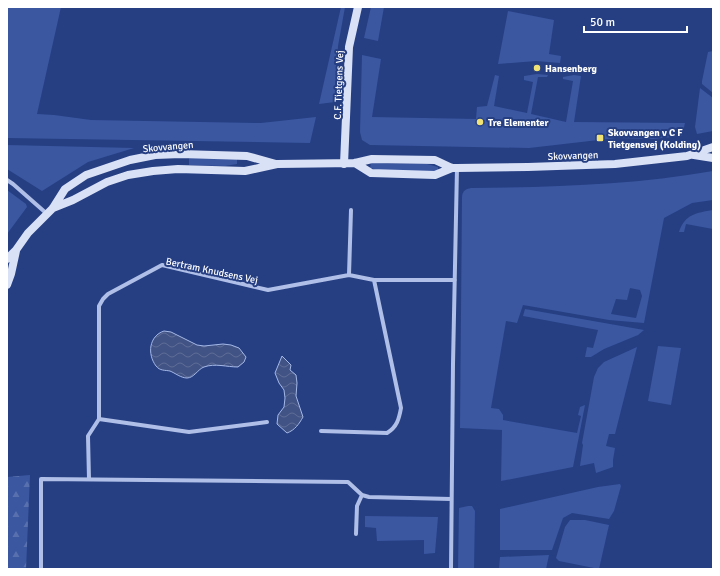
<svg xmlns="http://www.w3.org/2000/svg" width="720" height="576" font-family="Signika,sans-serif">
	<defs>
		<pattern id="forest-firs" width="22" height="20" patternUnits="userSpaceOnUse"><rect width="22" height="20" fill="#3b57a0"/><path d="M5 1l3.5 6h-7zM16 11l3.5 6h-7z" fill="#5870ae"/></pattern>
		<pattern id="water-waves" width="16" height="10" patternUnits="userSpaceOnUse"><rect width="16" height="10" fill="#415385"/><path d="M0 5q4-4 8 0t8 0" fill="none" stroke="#5e6d97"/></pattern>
	</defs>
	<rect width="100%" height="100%" fill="#263f83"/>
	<path fill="#3b57a0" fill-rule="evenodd" d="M7,7H61L37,114L54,115L91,120L261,123L316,117L310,143L7,138Z
		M341,7H345L338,46L335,102L319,104Z
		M371,7H384L378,41L364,38Z
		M508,11L554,20L549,54L561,56L560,63L536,61L498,64Z
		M713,51V93L702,84V81L708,52Z
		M362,55L381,59L372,117L476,119L477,107L487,106L495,75L499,76L494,106L527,113L533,82L524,80V76L537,74L548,75L547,77H538L531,114L566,122L573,81L563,79V77L574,75L581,76L574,122L685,123L682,136L653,139L616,138L529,148L370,145L362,140L360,132Z
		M700,88L713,98V131L697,134L695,127Z
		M7,145L134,148L88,162L42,191L7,169Z
		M189,158L237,159V164L225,166L189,165Z
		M371,163L427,164L438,167V172L377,170L370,168Z
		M713,171V200L692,203L664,218L644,323L609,320L523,305L517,323L506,321L491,408L499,409L503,415V420L577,433L581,416L578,415L580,407L585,405L573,467L501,481L502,430L460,428L462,198C462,190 467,188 474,188C554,187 634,185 713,171ZM630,288L640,290L642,296L636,318L611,314L616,299L627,300Z
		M7,190L26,204L27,207L7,234Z
		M713,210V229L686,224L684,232H679C685,214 696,213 713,210Z
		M525,309L644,330L638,335L604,349L591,357H585L587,347L593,348L598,330L523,316Z
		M658,346L681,348L671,405L648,401Z
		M637,347L615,434H609L606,446L615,448L613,460V467L596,473L594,463L580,466L583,445L582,443L594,377L598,368L604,362Z
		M620,484L621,486L614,511L609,519L572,513L563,518L552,550H500V509L598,487Z
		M468,506H472L475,511L474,569H458L459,508Z
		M365,516L438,517L435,553L424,554V540L377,541L376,528L365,527Z
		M570,520H585L609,525L599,569L559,561L556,558L565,527Z
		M549,555L546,569H499L500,557Z"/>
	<path fill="url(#forest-firs)" d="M30,475L26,569H7V477Z"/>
	<path fill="url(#water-waves)" stroke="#a4b8e8" d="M164,331L171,332L197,345L204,346L223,344L231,345L239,348L246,357L244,362L238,367C227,367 215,363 204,367C198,369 194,378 187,378C181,378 175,373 170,371C165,370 160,371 156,366C147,354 149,336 164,331Z
		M282,356L291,365L290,370L296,375L297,383L296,396L303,417C299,424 295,430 287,433L277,424L278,415L284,407L285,398L284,390L279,383L275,373Z"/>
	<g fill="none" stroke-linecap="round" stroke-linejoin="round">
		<path stroke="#afbfe7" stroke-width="4" d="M7,180L13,184L46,213
			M349,275L351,210
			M99,419L189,432L267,422
			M321,431L387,433C397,427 399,419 401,408L374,280
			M89,479L88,436L99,419V306L103,299L108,294L162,265L268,290L349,275L374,280H455
			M356,534L357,506L362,495
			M41,569V479L348,482L362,495L369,497L451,499
			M451,569L453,364L457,168"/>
		<path stroke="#d9e1f6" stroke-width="8" d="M694,155L713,158
			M355,163L371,173L435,175L452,168
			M344,164L349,47L358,7
			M53,208L73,200L107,182L128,175L153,171L178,169L245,171L277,164L355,163L372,159L435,160L452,168H457L528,167L615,164L687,156L713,147
			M7,259L16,250L28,233L53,208L65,189L86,175L130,160L155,155L181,154L247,156L276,164
			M7,285L11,274L16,251"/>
	</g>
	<g fill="#f0e275" stroke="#263f83" stroke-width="1.5">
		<circle cx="537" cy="68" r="4"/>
		<circle cx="480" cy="122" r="4"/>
		<rect x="596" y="134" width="8" height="8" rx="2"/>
	</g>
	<g text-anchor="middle" stroke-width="4" stroke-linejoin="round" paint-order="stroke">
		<g font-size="10" font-weight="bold" fill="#fff" stroke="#263f83" text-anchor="start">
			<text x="545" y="72">Hansenberg</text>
			<text x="488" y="126">Tre Elementer</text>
			<text x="608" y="136">Skovvangen v C F<tspan x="608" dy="12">Tietgensvej (Kolding)</tspan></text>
		</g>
		<g font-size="10" fill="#fff" stroke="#263f83">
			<text transform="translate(338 85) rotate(-88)" y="4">C.F. Tietgens Vej</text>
			<text transform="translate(168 146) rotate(-5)" y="4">Skovvangen</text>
			<text transform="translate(573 155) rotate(-2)" y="4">Skovvangen</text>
			<text transform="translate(212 270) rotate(12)" y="4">Bertram Knudsens Vej</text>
		</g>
	</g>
	<rect width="720" height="576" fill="none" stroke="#ffffff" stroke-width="16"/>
	<path d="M584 26v6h103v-6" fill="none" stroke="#ffffff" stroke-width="2"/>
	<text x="590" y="26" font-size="12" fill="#ffffff" stroke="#263f83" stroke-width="3" paint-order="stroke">50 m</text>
</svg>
